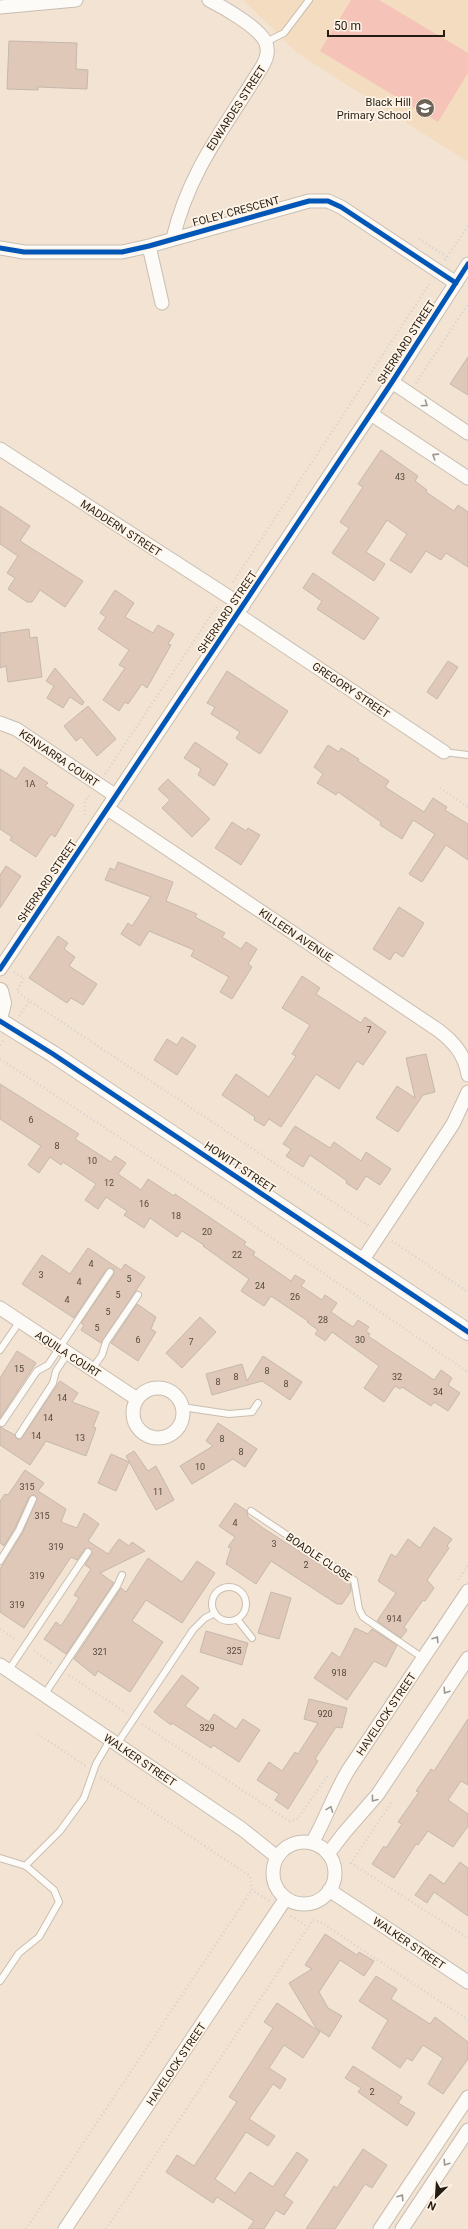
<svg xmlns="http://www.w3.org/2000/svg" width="468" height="2229" font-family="Roboto,sans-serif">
	<rect width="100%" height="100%" fill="#f2e3d3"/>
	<path fill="#f4dcc1" d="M243,0H468V162L297,53Z"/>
	<path fill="#f5c3b7" d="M351,0H379L468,53V73L438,122L320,51Z"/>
	<path fill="#e0c8b8" stroke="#c5b8ad" d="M9,41L77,43L76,69L88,70L87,89L38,87V90L7,89Z
		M468,357V395L450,384Z
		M381,450L418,476L415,481L427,490L426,492L454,511L458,505L468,512V567L446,553L441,560L426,551L411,573L390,560L407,534L387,520L366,552L385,564L374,581L332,553L349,528L340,522L363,487L358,484Z
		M0,506L30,526L20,541L83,581L65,607L40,590L32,602H27L8,589L15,578L7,573L18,556L0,544Z
		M313,573L379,618L364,640L317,609L322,601L303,588Z
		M115,590L134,603L125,617L153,633L158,625L174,634L168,644L171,645L147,688L142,684L128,704L125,702L119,711L103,700L125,668L119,665L129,650L98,629L106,617L100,613Z
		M29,629L30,638L37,637L42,677L8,682L6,666L0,668V633Z
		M448,661L458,667L437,699L427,692Z
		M55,668L84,702L82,705L70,697L63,708L47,698L54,686L46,681Z
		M227,671L288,711L260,754L236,738L240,732L211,714L215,707L207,703Z
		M88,706L116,739L97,756L81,737L76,741L64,726Z
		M195,742L228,764L214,786L198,775L201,769L184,758Z
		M328,745L339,752L341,748L359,759L358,761L389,781L385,787L424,812L433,798L447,807L445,810L468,824V860L446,845L422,882L409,874L435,834L413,820L402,839L380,825L381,822L338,792L336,795L317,783L323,774L314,767Z
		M24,767L48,783L45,786L74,805L55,837L51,834L36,857L10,840L12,837L0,829V769L16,779Z
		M168,779L210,819L192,837L162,808L170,800L158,789Z
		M232,822L246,831L248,828L260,835L241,865L215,848Z
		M118,862L173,882L166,901L197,914L195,917L225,933L222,937L241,949L246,942L257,949L248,964L252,967L232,999L220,992L229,977L191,956L194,950L149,931L140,946L121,934L128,923L132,926L151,897L105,880L110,868L115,870Z
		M6,866L21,876L0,908V875Z
		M399,907L424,923L403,957L395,952L390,960L373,949Z
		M58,936L68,943L64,949L75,957L69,966L97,984L83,1005L71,998L67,1003L29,978Z
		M302,976L320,988L316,994L361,1023L365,1017L386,1032L363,1065L357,1061L339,1089L316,1074L281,1127L269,1119L264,1126L254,1120L255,1117L222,1095L236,1074L269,1097L296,1056L292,1054L310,1025L282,1008Z
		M182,1037L196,1046L177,1075L154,1060L167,1039L177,1045Z
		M426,1054L435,1092L423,1095L398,1132L376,1118L397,1086L415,1098L406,1058Z
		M0,1084L79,1134L75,1139L111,1162L115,1156L126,1163L118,1174L141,1190L148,1179L174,1196L175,1194L246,1242L244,1245L255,1252L253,1255L291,1281L295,1275L305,1281L301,1286L322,1300L325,1295L337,1303L331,1312L353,1327L358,1320L369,1327L366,1331L370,1334L368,1336L434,1380L441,1370L452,1378L448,1385L460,1393L448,1411L434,1402L431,1406L402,1387L400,1389L395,1386L384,1402L364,1388L379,1366L332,1332L325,1341L315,1334L318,1330L307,1322L308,1321L271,1296L264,1306L241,1291L249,1279L203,1246L204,1245L182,1231L177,1237L150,1218L144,1228L124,1215L127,1211L106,1197L98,1209L85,1200L96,1184L63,1162L61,1165L50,1157L39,1173L28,1165L41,1146L0,1119Z
		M295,1126L330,1148L334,1142L361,1161L366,1152L391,1169L380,1185L366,1176L357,1190L346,1183L347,1181L310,1155L303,1167L286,1156L291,1149L283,1144Z
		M88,1248L121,1270L125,1264L145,1277L101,1343L81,1330L84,1325L81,1323L114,1274L113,1269L106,1270L74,1318L22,1284L42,1255L70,1274Z
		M137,1304L156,1317L151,1329L156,1332L138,1361L111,1343Z
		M200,1317L216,1332L182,1368L166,1353Z
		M17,1351L36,1363L0,1418V1378Z
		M263,1356L302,1382L290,1400L262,1381L212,1395L206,1374L242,1364L247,1381Z
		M60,1381L78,1393L72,1402L99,1412L93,1427L96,1428L86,1456L46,1441L30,1465L0,1445V1427L15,1435L17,1439H21Z
		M218,1423L257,1449L245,1467L233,1459L192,1484L180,1466L213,1446L206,1441Z
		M134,1451L148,1471L156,1466L174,1500L156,1510L126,1456Z
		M111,1454L129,1462L116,1491L98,1483Z
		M25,1470L44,1483L38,1491L66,1509L61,1522L77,1528L84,1513L99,1524L88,1541L108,1554L119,1539L129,1546L132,1542L145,1551L100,1573L114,1583L66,1654L44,1639L56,1622L61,1626L79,1598L74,1595L91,1569L85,1565L92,1553L90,1548L85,1549L77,1560L71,1557L24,1628L0,1612V1569L23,1532L37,1499L34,1495L29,1497L15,1528L4,1546L0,1543V1501L5,1494L8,1495Z
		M235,1503L247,1511L248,1517L263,1528L350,1584L351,1591L342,1604H337L271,1561L256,1584L226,1564L231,1548L228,1547L235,1537L219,1526Z
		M434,1527L452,1539L447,1546L449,1548L427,1580L434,1588L425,1601L423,1600L404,1627L407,1630L401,1638L377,1621L396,1593L378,1581L391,1554L396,1557L408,1539L420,1548Z
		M148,1558L182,1582L197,1561L215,1573L182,1623L146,1600L132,1621L163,1642L130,1692L98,1671L95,1676L74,1659L121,1588L126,1592Z
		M271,1592L291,1598L279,1639L258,1633Z
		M355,1628L368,1634L372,1629L397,1645L386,1667L374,1661L347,1700L314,1678L332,1652L340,1658Z
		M206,1631L248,1643L242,1665L200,1652Z
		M182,1675L199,1688L185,1706L209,1722L214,1714L236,1729L243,1719L260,1730L239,1762L213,1745L211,1748L172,1723L171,1725L154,1712Z
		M309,1699L347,1708L342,1728L336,1727L315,1759L318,1761L288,1809L275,1800L279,1794L257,1780L269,1762L282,1771L295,1752L298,1754L318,1723L304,1719Z
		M468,1719V1785L461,1781L448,1800L468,1814V1826L453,1847L428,1831L418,1845L416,1844L394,1878L372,1864L384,1846L386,1848L402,1824L398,1822L419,1792L416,1791L431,1769L434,1771Z
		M460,1862L468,1868V1916L434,1892L427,1903L415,1895L430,1874L444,1884Z
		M325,1934L357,1955L359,1952L374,1961L364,1976L340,1960L319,1992L328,2008L342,2016L329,2037L316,2028L289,1983L312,1969L305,1965Z
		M376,1976L397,1989L391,1999L430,2024L435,2017L468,2042V2059L443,2094L428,2084L443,2058L423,2045L412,2061L407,2058L400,2068L372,2048L388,2020L359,2001Z
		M277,2003L320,2032L303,2058L284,2045L269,2068L286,2079L280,2089L273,2084L249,2119L275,2136L268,2146L246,2132L215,2179L235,2193L250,2172L273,2187L297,2152L308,2160L284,2196L293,2202L284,2215L276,2210L264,2229H248L254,2221L217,2197L213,2203L166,2172L177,2155L194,2166L237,2102L229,2097L273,2028L264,2022Z
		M353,2066L402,2097L398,2103L415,2113L407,2126L358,2092L361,2088L345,2078Z
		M363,2149L387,2165L372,2188L365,2184L335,2229H306L334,2186L337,2188Z"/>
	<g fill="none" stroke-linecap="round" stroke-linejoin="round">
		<g stroke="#c9beb1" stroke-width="8">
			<path id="service" d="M266,42L284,33L309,0
				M444,752L468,755
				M0,1350L20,1321
				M92,1369L102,1355L106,1342L138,1295
				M182,1407L229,1414L252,1412L258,1403
				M2,1423L37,1371L48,1365L110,1272
				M19,1435L53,1383L56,1371L68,1353
				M251,1511L354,1580L359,1609L363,1617L423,1658
				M0,1561L19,1530L33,1499
				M212 1604a17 17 0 1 1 34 0a17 17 0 1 1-34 0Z
				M237,1619L252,1638
				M8,1671L88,1552
				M44,1695L117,1586L122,1575
				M117,1744L193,1630L205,1618L215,1613
				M0,1858L26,1866L54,1890L59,1902L39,1937L19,1953L0,1981
				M25,1866L60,1831L84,1798L96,1764L110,1740"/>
		</g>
		<g stroke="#c9beb1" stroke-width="15">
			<path id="minor" d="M0,7L76,0
				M173,238C190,168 227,125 263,65C267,58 269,49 265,41C258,27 223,7 209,0
				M149,246L162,303
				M0,248L24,252H122L149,246L309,201H328L341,207L456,283
				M392,382L468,433
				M371,414L468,478
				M0,449L243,606
				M237,614L444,752
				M0,723L16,729L116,796
				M108,809L438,1030C454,1042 465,1055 468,1075
				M0,969L392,382L468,264
				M362,1261L453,1124L468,1092
				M0,1308L137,1399
				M133 1413a25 25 0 1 1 50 0a25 25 0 1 1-50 0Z
				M0,1665L242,1829L277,1857
				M273 1873a31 31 0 1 1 62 0a31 31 0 1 1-62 0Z
				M312,1843C326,1819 334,1793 349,1769L468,1591
				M328,1854L344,1833L378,1794L468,1658
				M329,1890L468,1982
				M65,2229L286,1898
				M380,2229L468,2097
				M402,2229L468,2130"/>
		</g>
		<g stroke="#c9beb1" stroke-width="18">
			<path id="tertiary" d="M0,991L3,1003L0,1015
				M0,1021L53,1054L468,1332"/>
		</g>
		<path stroke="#d7d2cd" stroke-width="2.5" stroke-dasharray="1 3" stroke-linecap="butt" d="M419,239L447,257
			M445,260L468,226
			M416,383L468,304
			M233,582L430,283
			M105,774L218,605
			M440,788L468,807
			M85,815V801L90,794
			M14,972L24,978L17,991L24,997L369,1226
			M19,1016L30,1000
			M0,1045L3,1041
			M0,1059L244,1219L468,1372
			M392,1241L468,1292
			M458,1580L468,1565
			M0,1629L16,1640
			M34,1651L53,1664
			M69,1675L126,1713
			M142,1724L289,1821L296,1820L299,1817L328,1775
			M38,1734L86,1766
			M101,1777L250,1876L252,1890L269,1901
			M391,1803L351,1863L468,1938
			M291,1916L307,1926
			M26,2229L252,1890
			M106,2229L313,1920L322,1923L468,2020"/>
		<use href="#service" stroke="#fdfbf8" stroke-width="6"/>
		<use href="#minor" stroke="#fdfbf8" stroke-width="13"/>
		<use href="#tertiary" stroke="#fdfbf8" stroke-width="16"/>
		<g stroke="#fff4e8" stroke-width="8">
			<path id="cycleway" d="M0,248L24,252H122L149,246L309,201H328L341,207L456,283
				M0,969L392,382L468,264
				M0,1021L53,1054L468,1332"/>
		</g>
		<use href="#cycleway" stroke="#0057b8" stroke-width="5"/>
	</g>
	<defs><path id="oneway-chevron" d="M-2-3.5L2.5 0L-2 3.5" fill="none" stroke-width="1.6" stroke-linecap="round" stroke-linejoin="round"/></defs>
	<g stroke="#9c9790">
		<use href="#oneway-chevron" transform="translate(425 404) rotate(34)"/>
		<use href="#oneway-chevron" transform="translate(435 456) rotate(-147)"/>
		<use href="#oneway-chevron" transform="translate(436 1639) rotate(-57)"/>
		<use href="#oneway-chevron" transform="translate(446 1691) rotate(124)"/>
		<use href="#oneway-chevron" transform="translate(374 1799) rotate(128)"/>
		<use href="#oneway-chevron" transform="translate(330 1809) rotate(-69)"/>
		<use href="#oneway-chevron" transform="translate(446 2163) rotate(124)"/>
		<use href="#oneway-chevron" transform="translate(401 2197) rotate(-56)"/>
	</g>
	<defs>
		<g id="school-disc" transform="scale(1)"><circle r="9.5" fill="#6d6256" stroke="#fff4e8"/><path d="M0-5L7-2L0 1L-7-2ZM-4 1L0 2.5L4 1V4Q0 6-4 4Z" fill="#fff"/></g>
	</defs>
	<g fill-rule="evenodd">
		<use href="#school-disc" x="425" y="108"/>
	</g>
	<g text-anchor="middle" stroke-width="3.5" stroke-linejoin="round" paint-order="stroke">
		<g font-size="9" fill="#54483c">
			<text x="400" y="480">43</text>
			<text x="30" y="787">1A</text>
			<text x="369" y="1033">7</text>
			<text x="31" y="1123">6</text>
			<text x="57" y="1149">8</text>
			<text x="92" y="1164">10</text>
			<text x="109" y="1186">12</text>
			<text x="144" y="1207">16</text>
			<text x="176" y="1219">18</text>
			<text x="207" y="1235">20</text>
			<text x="237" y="1258">22</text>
			<text x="91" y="1267">4</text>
			<text x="41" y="1278">3</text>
			<text x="129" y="1282">5</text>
			<text x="79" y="1285">4</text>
			<text x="260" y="1289">24</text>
			<text x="118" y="1298">5</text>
			<text x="295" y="1300">26</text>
			<text x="67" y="1303">4</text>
			<text x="108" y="1315">5</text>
			<text x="323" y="1323">28</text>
			<text x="97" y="1331">5</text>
			<text x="138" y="1343">6</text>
			<text x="360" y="1343">30</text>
			<text x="191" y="1345">7</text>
			<text x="19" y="1372">15</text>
			<text x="267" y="1374">8</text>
			<text x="236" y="1380">8</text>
			<text x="397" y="1380">32</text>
			<text x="218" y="1385">8</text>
			<text x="286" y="1387">8</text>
			<text x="438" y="1395">34</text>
			<text x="62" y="1401">14</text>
			<text x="48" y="1421">14</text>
			<text x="36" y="1439">14</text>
			<text x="80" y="1441">13</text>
			<text x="222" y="1442">8</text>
			<text x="241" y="1455">8</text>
			<text x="200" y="1470">10</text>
			<text x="27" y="1490">315</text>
			<text x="158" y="1495">11</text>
			<text x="42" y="1519">315</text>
			<text x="235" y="1526">4</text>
			<text x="274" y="1547">3</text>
			<text x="56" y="1550">319</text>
			<text x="306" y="1568">2</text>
			<text x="37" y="1579">319</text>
			<text x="17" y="1608">319</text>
			<text x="394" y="1622">914</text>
			<text x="234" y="1654">325</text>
			<text x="100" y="1655">321</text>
			<text x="339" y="1676">918</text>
			<text x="325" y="1717">920</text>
			<text x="207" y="1731">329</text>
			<text x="372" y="2095">2</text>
		</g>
		<g font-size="11" fill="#261d12" stroke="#fff4e8" text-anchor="end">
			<text x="411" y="106">Black Hill<tspan x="411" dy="13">Primary School</tspan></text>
		</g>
		<g font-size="11" fill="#261d12" stroke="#fff4e8">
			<text transform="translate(236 108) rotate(-57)" y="4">EDWARDES STREET</text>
			<text transform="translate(236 211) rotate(-15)" y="4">FOLEY CRESCENT</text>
			<text transform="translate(406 342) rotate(-57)" y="4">SHERRARD STREET</text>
			<text transform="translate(121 528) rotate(33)" y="4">MADDERN STREET</text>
			<text transform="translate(227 612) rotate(-56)" y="4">SHERRARD STREET</text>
			<text transform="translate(351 690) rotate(34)" y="4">GREGORY STREET</text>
			<text transform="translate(59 758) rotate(34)" y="4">KENVARRA COURT</text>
			<text transform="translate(47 881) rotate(-56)" y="4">SHERRARD STREET</text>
			<text transform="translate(296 935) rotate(34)" y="4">KILLEEN AVENUE</text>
			<text transform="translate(240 1167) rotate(34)" y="4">HOWITT STREET</text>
			<text transform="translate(68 1354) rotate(33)" y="4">AQUILA COURT</text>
			<text transform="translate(319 1557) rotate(34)" y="4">BOADLE CLOSE</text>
			<text transform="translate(386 1714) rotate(-56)" y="4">HAVELOCK STREET</text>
			<text transform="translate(140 1760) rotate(34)" y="4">WALKER STREET</text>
			<text transform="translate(409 1943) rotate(34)" y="4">WALKER STREET</text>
			<text transform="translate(176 2064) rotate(-56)" y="4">HAVELOCK STREET</text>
		</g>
	</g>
	<g transform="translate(436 2197) rotate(205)" stroke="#fff4e8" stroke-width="3" paint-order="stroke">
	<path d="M0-3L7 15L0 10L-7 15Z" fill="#261d12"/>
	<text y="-6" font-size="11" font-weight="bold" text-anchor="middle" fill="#261d12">N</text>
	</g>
	<path d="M328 30v6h116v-6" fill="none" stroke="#261d12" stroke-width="2"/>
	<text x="334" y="30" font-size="12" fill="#261d12" stroke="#fff4e8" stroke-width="3" paint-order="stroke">50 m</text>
</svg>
